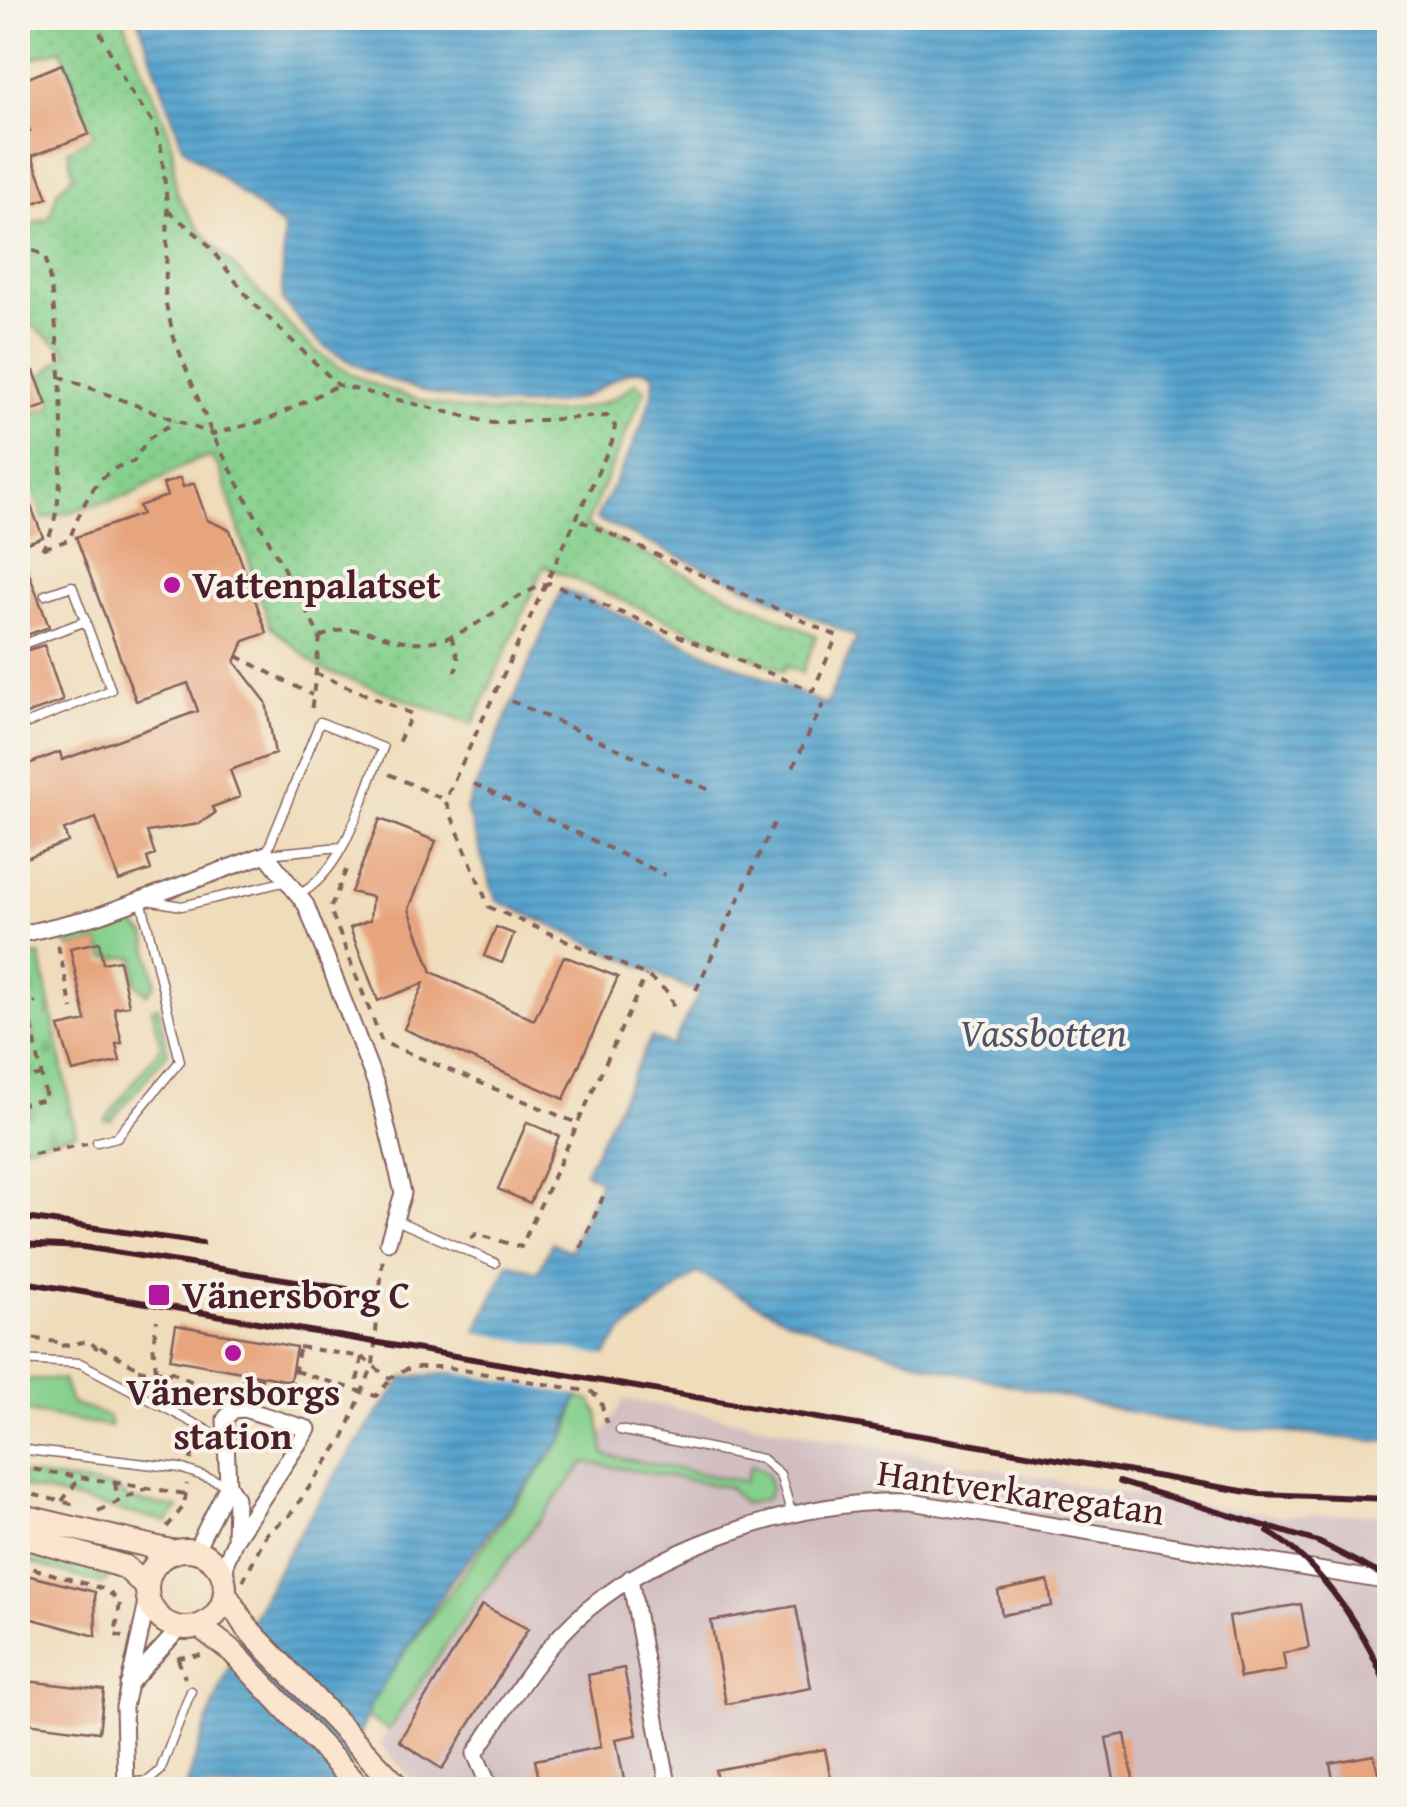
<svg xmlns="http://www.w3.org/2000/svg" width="1407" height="1807" font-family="'Gentium Book Plus',serif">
	<defs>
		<pattern id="cemetery-stones" width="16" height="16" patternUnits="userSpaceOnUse" patternTransform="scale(2.5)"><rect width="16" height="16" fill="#86d08d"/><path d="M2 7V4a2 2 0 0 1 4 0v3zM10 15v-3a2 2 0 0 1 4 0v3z" fill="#75b27a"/></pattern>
		<pattern id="park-dots" width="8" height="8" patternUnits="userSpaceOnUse" patternTransform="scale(2.5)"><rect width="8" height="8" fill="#86d08d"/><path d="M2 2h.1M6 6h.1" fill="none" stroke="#75b27a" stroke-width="1.8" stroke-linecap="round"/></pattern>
		<pattern id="water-rules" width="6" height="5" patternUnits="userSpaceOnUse" patternTransform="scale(2.5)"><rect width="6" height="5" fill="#54a3ce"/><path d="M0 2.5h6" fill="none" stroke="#4884a7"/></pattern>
	</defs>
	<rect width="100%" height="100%" fill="#f7f3e8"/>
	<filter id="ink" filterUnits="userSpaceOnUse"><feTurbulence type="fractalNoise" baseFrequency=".01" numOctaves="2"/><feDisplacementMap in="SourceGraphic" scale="20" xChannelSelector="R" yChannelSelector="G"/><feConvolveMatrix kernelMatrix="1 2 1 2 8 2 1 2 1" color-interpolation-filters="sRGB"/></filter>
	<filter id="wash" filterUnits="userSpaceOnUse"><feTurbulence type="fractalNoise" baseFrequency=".0048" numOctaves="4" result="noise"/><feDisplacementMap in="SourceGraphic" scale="40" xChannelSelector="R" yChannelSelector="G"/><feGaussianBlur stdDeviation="2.25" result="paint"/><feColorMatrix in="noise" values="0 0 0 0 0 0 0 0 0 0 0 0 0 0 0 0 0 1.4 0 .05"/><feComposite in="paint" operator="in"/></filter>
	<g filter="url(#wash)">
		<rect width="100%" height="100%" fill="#efdcba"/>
		<path fill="#d2bec1" d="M624,1399L1137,1496L1283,1516L1389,1513V1789L423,1790L379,1744L478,1597L586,1463Z"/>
		<path fill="#86d08d" stroke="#68785c" stroke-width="2.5" d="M115,921L120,925L130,921L146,935L156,983L147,994L135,983V957L106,958L98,942L70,948L65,942L71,934Z
			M158,1006L168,1052L111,1121L105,1120L161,1046L152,1008Z
			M37,1379L63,1380L71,1403L109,1417L111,1427L18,1410V1381Z
			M577,1397L591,1401L598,1413L605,1455L745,1482L751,1465L767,1474L771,1489L766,1499L745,1504L728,1487L585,1462L478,1598L388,1730L360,1713L569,1431Z
			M18,1545L115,1570L102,1584L18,1559Z"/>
		<path fill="url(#cemetery-stones)" stroke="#68785c" stroke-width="2.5" d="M40,955L76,1133L18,1147V959Z"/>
		<path fill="url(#park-dots)" stroke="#68785c" stroke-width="2.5" d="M18,18H124C135,60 157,95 170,137C176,155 171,179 179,197C194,228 227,260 251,284C275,308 299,340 327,359C378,394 452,412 514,414C547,415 613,410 635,382L645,390L586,526L816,636L802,673L787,666L784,671L544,566L473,724L321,669L270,626L219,467L210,457L191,462L128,496L43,519L18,448V419L53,407L41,376L69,353L26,321L18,297V229L49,218L58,190L73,176L68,150L94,135L61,49L18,63Z
			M23,1474L116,1488L128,1499L179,1508L167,1522L18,1486Z"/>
		<path fill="url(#water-rules)" stroke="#4f617c" stroke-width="2.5" d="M138,18H1389V1442L1178,1423L941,1369L789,1320L697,1273L621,1333L577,1397L564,1438L451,1581L370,1705L340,1789H186C226,1640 314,1500 404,1377L456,1373L509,1263L538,1272L552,1243L570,1251L600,1181L585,1172L651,1037L672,1046L699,993L496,900L466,809L562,589L826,705L857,637L596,519C609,493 662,397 653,373C625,361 602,393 576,399C500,418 395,392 330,350C312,339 296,316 282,300L284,228L183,147Z"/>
		<path fill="#efdcba" d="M470,1331L610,1357L583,1396L441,1370L453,1369Z"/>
		<g id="blocks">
			<path fill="#e7a57e" d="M62,64L89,134L32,156L48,198L18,209V122L23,133L30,131L18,98V82Z
				M34,371L47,405L18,416V377Z
				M18,473L43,537L19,546L49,627L18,638Z
				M180,478L183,487L194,483L207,520L230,530L267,633L244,641L235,662L266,702L275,754L230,770L240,797L212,807L215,813L199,824L147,832L155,855L147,858L151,870L119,881L96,818L64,830L68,842L18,861V768L60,752L62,760L198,711L188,683L136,701L76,537L142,514L139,506L167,496L163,484Z
				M44,645L63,701L18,717V653Z
				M380,819L436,841L409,909L432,972L534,1020L564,956L618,977L564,1099L404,1029L424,983L378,1001L350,928L370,920L372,897L351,892Z
				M496,927L514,934L502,963L484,956Z
				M99,942L103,963L119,960L129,1005L114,1008L122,1043L116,1044L120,1061L73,1072L59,1027L86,1021L70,948Z
				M527,1122L559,1136L530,1203L498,1189Z
				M176,1325L296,1347L290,1381L170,1359Z
				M18,1573L95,1592L96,1636L18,1615Z
				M1048,1581L1052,1606L1002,1615L998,1591Z
				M1301,1604L1309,1648L1283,1653L1286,1670L1240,1678L1229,1617Z
				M482,1605L528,1629L442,1769L399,1741Z
				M796,1606L811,1688L726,1704L711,1621Z
				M624,1668L637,1735L616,1739L626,1790H541L535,1760L601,1747L588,1675Z
				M18,1680L104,1690L99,1732L18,1722Z
				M1125,1734L1135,1790H1116L1106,1738Z
				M825,1749L833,1790H719L715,1770Z
				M1374,1755L1384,1790H1335L1330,1763Z"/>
		</g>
	</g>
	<g filter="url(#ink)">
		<use href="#blocks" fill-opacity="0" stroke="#84615d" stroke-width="2.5"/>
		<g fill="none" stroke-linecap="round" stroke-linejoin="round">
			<g stroke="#84615d" stroke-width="11">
				<path id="service" d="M18,646L86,621
					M18,727L111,690L72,586L45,595
					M298,895C346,871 363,794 383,748L320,722L266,854L341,847
					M97,1142L117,1137L180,1061L141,899L182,906L287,881
					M396,1220L495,1263
					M18,1360L80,1363L224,1439
					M620,1430L762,1459L780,1474L792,1515
					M18,1449L180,1468L228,1485
					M125,1783L148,1781L160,1771L191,1691"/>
			</g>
			<g stroke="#84615d" stroke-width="19">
				<path id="minor" d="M18,935L97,916L266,854L306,905L377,1087L403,1193L388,1242
					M195,1551L228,1485
					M630,1578L669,1790
					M225,1584L226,1562L235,1540L236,1498L228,1485L225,1419L233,1410L244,1409L308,1429L235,1540
					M128,1685L180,1628
					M126,1790L124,1707L148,1598
					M491,1790L475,1754C509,1703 541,1648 588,1609C669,1542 807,1498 911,1502L1390,1582"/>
			</g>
			<g stroke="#84615d" stroke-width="26">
				<path id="secondary" d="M18,1515L175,1552
					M18,1535L125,1567L147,1587
					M147 1589a39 39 0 1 1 78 0a39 39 0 1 1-78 0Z
					M225,1593L246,1627L401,1790
					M199,1626L233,1652L362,1790"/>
			</g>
			<path stroke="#84615d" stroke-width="4" stroke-dasharray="8 8" stroke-linecap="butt" d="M93,18L128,88L155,125L161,148L168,211L165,300L174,338L212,434L320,637L311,713
				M168,211L204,240L251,301L338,385L492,423L607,416L615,426L612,442L445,800
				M18,245L45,255C58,311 77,505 42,549
				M59,376L212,434L268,420L338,385
				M44,548L69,540C82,507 96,468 133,462L148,439L176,421
				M451,636L458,658L456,672
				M320,637C365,617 384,645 425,642C472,639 506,596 549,583L813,691L837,636L577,519
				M237,656L312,695
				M315,673L412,714L397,745
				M511,701L712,791
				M793,767L823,704
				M389,774L445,800L489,907L646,975L670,994L675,1014
				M474,784L665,875
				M346,870L330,909L382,1042L577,1123
				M58,945L72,1009
				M696,990L775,821
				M18,1006L36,1002
				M18,1031L32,1028
				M18,1046L32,1043
				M18,1080L42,1075
				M18,1105L46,1099L28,1004
				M18,1157L87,1144
				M471,1239L476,1234L521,1247L646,975
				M581,1248L605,1192
				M18,1336L62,1343
				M61,1346L89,1341L99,1350
				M100,1347L139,1368
				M299,1347L362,1357L356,1387
				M362,1357L389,1378L412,1367H445L592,1392L600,1399L607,1423
				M138,1370L170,1371L168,1375
				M156,1370L153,1344L157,1320
				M170,1371L209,1390
				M295,1371L376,1396L393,1377
				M207,1393L219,1396L216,1401
				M219,1396L241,1389L244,1376L292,1384L300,1345
				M184,1440L194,1444
				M191,1460L195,1440
				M18,1467L185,1494
				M115,1483L118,1501
				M18,1491L76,1505
				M62,1501L82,1475
				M98,1511L147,1488
				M167,1527L184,1506L187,1484
				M18,1564L107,1590L120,1603L115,1635L123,1637
				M243,1581L267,1533L290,1515L344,1437L373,1365L383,1256
				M177,1658L202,1655
				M178,1659L185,1678"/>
			<use href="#service" stroke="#fff" stroke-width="8"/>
			<use href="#minor" stroke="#fff" stroke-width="15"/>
			<use href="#secondary" stroke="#fbe5cf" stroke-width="22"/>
			<path stroke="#4a1f2b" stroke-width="6" d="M18,1217L202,1243
				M18,1244L83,1247L347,1289
				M18,1281L1260,1494L1390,1499
				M1119,1482L1318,1542L1390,1579
				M1268,1532C1321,1562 1371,1640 1390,1696"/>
		</g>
	</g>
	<g fill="#b5179e" stroke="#f7f3e8" stroke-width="4">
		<circle cx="172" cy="585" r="10"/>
		<rect x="147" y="1283" width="24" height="24" rx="5"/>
		<circle cx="233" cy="1353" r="10"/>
	</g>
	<g text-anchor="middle" stroke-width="8" stroke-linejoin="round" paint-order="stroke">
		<g font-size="38" font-weight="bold" fill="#4a1f2b" stroke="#f7f3e8" text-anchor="start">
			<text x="192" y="598">Vattenpalatset</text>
			<text x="182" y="1308">Vänersborg C</text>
			<text x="233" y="1405" text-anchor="middle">Vänersborgs<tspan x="233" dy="44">station</tspan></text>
		</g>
		<g font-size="38" fill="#4a1f2b" stroke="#f7f3e8">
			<text transform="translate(1021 1492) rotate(8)" y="13">Hantverkaregatan</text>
		</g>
		<g font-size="40" font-style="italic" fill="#4e546c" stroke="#f7f3e8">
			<text x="1043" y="1046">Vassbotten</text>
		</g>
	</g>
	<rect width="1407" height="1807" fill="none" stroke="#f7f3e8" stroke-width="60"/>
</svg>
